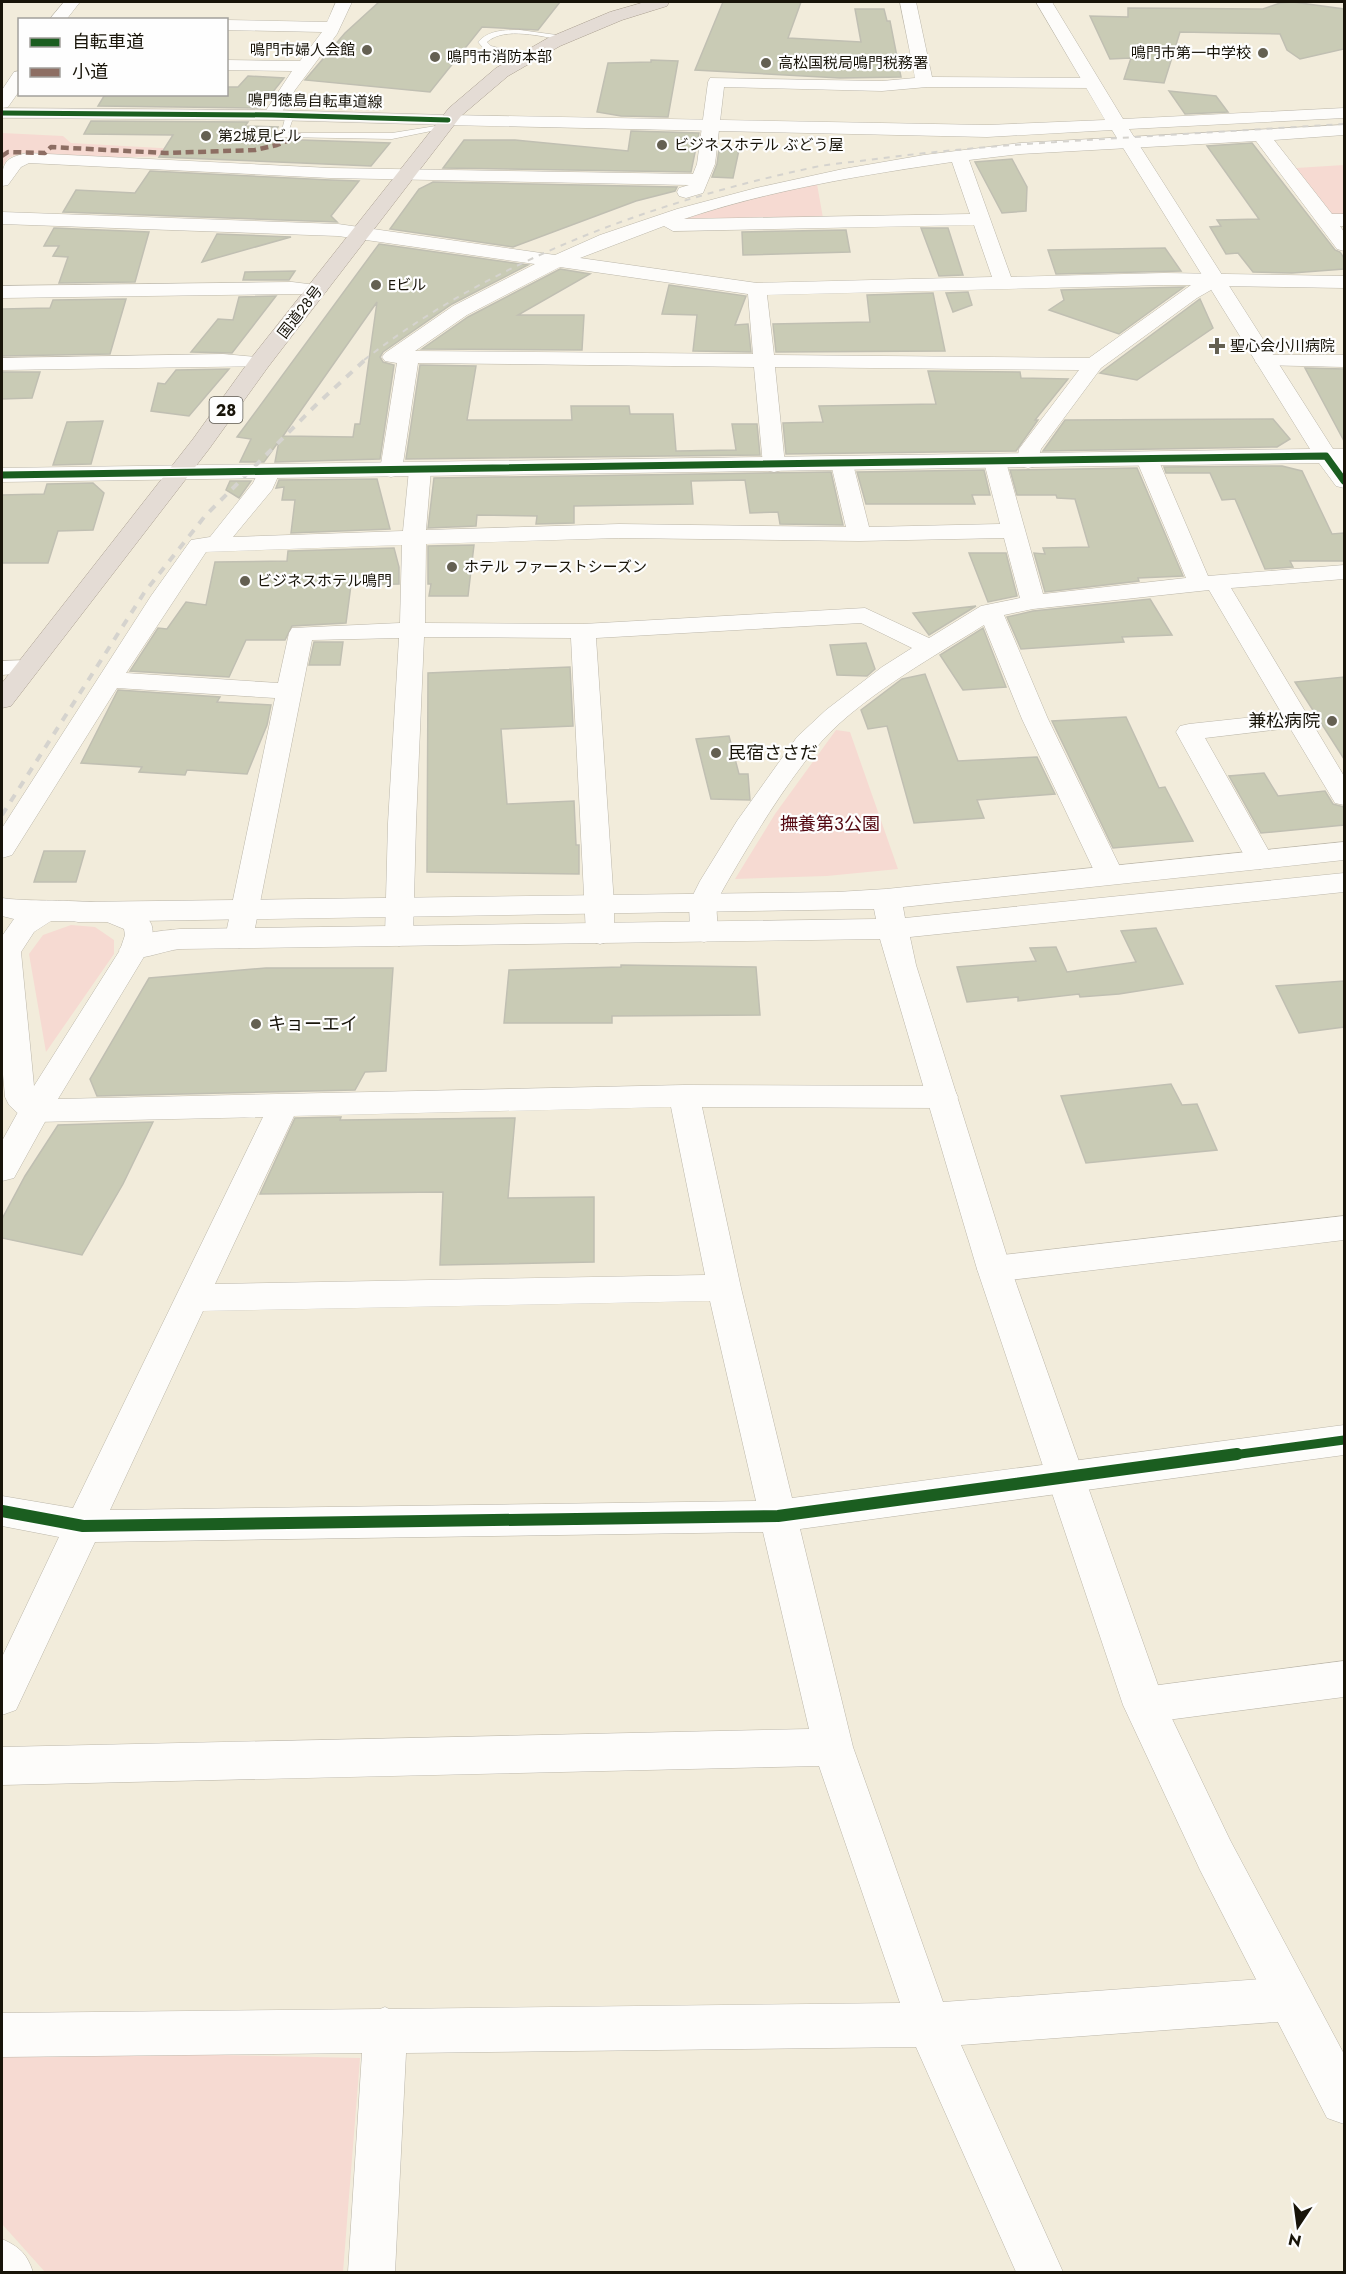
<svg xmlns="http://www.w3.org/2000/svg" width="1346" height="2274" font-family="Jost,'Noto Sans JP',sans-serif">
	<rect width="100%" height="100%" fill="#f2ecdb"/>
	<path fill="#f6dad2" d="M2,133L63,136L71,143L178,149L174,156L88,158L22,153L8,158L2,167Z
		M1344,165V218H1335L1296,168Z
		M817,184L823,218L678,221L761,195Z
		M836,730L850,732L898,869L827,876L735,879L775,814Z
		M71,925L95,927L114,940V954L46,1052L29,954L43,935Z
		M2,2050L360,2058L343,2272H45L2,2224Z"/>
	<path fill="#c9cbb5" stroke="#c0bfb2" stroke-width="1.5" fill-rule="evenodd" d="M379,2H560L538,30L482,27L430,92L305,80L345,33Z
		M723,2H801L788,38L861,42L855,9H884L887,21H890L901,77L840,78L695,70Z
		M1293,2L1344,9V49L1300,59L1287,50L1280,34L1180,32L1164,83L1124,79L1131,58L1110,59L1090,16L1128,17V8L1263,9L1280,3Z
		M651,60L678,61L668,117L621,116L597,112L608,63L651,62Z
		M248,76L284,78L260,108L98,106L104,96L110,94H226V87H238Z
		M1169,91L1216,96L1228,112L1185,114Z
		M91,121L248,122L245,126L278,127L272,139L390,143L371,166L159,157L173,135L84,134Z
		M631,131L699,133L691,172L443,168L464,140H515L628,151Z
		M1252,143L1335,250L1340,252L1344,258V269L1292,273L1253,272L1238,253L1226,254L1210,227L1221,226L1217,220L1259,219L1207,146Z
		M719,149L739,150L733,178L712,177L717,164Z
		M1012,159L1027,187L1026,211L1002,213L975,162Z
		M150,171L330,180L359,181L331,216L337,222L63,212L76,190L135,193Z
		M433,182L677,187L675,191L636,201L513,247L390,229L419,189Z
		M54,228L149,232L135,282L59,283L68,257L53,256L59,246H44Z
		M921,228H948L963,275L939,276Z
		M846,230L850,252L743,255L742,232Z
		M217,234L291,237L202,262Z
		M379,244L528,265L452,304L383,352L380,357L383,362L394,365L380,459L275,462L279,441L264,462H240L251,439L237,437ZM377,302L360,424H355L353,437L283,436Z
		M1165,248L1181,271L1056,274L1048,250Z
		M560,269L590,274L518,315H584L582,350L422,349L468,317Z
		M295,271L289,280H243L245,272Z
		M669,285L746,296L735,325L748,324L751,352L693,351L697,315L662,314Z
		M1184,287L1119,334L1049,310L1064,300L1061,290Z
		M968,292L972,305L953,312L946,293Z
		M933,293L945,351L776,352L773,324L870,322L867,295Z
		M276,296L232,353L191,352L218,319L233,320L239,297Z
		M126,299L110,354L2,356V309L50,308L53,300Z
		M1200,299L1213,328L1137,380L1100,373Z
		M420,365L476,366L467,420H572L571,406H629L630,414H673L676,451L736,450L732,424H757L760,455L406,459Z
		M1305,368L1344,369V441Z
		M229,369L189,416L151,411L158,383L165,384L176,370Z
		M928,371L1020,372L1021,378L1068,379L1035,420H1038L1016,451L786,454L783,423L823,422L819,406L936,404Z
		M2,372H40L32,398L2,399Z
		M1273,419L1290,439L1277,447L1043,451L1065,420Z
		M103,421L91,464L53,465L67,422Z
		M1282,466L1302,471L1332,534L1344,533V561H1290L1293,567L1265,569L1235,499L1222,500L1210,473H1166L1164,467Z
		M1137,468L1183,576L1138,578L1139,581L1045,592L1034,553L1045,554L1043,548L1089,547L1075,499L1057,498L1056,495H1017L1010,470Z
		M984,470L990,495H972L975,504H866L857,472Z
		M831,472L843,525L780,524L778,512L750,513L745,480L691,481L693,504L574,506V523L536,524L537,516L477,515L476,526L428,528L434,478Z
		M377,479L390,529L291,533L295,500H282L284,487L276,488L279,480Z
		M230,481H251L239,498L226,490Z
		M93,483L104,493L93,530L58,531L48,563H2V495L44,494L47,484Z
		M474,545L468,596H429L431,584H428V546Z
		M394,548L399,567V584L351,585L346,623L292,626L285,640H246L229,677L130,671L158,628L167,629L186,602L206,605L215,562L287,561L288,551Z
		M969,553H1006L1017,596L988,602Z
		M1150,599L1172,635L1122,637L1124,642L1021,649L1007,617L1033,611Z
		M976,606L929,635L913,613Z
		M983,628L1006,687L963,690L940,655Z
		M314,642H343L340,665H309Z
		M866,643L875,669L867,676L837,675L830,645Z
		M570,667L573,726L501,729L507,804L574,801L576,845H579V874L427,872L428,673Z
		M925,674L958,761L1037,757L1055,794L977,800L984,818L914,823L887,726L868,729L861,710L902,679Z
		M1344,677V759L1295,682Z
		M118,690L220,697L217,702L271,705L267,725L247,774L187,770L185,775L139,772L142,767L81,763Z
		M1126,717L1159,788L1165,787L1193,841L1113,848L1052,721Z
		M729,736L739,774H748L750,800L711,799L696,739Z
		M1264,773L1278,796L1325,791L1333,804L1344,807V825L1261,833L1229,776Z
		M44,851H85L76,882H34Z
		M1156,928L1183,984L1119,994L1080,997L1079,994L1018,1001V997L967,1002L957,967L1036,961L1030,948L1056,947L1067,972L1136,962L1121,931Z
		M621,965L756,967L760,1015L612,1016V1023H504L509,970L621,967Z
		M266,968H393L386,1071L365,1072L355,1090L97,1096L90,1079L149,978Z
		M1344,981V1027L1299,1033L1276,986Z
		M1171,1084L1182,1105L1197,1104L1217,1150L1086,1163L1061,1096Z
		M341,1117L340,1120L515,1118L508,1198L594,1197V1262L440,1265L443,1192L260,1194L295,1118Z
		M153,1122L123,1184L82,1255L2,1238V1219L25,1176L58,1125Z"/>
	<g fill="none" stroke-linecap="round" stroke-linejoin="round">
		<g stroke="#bcb7aa" stroke-width="1">
			<path id="service" d="M520,30L564,36L568,38L564,40C542,37 505,26 487,42L491,46L529,56V60H526L485,50L478,42C489,30 504,30 520,30Z
				M290,113L294,115L288,133H392L442,125L446,128L392,139L280,137L286,115Z"/>
		</g>
		<g stroke="#bcb7aa" stroke-width="1">
			<path id="minor" d="M336,2H352L337,34L295,90L278,119H266L263,115L292,71L226,70V60L300,61L322,32L226,30V20L327,22Z
				M900,2H916L932,77L1091,78L1097,79L1099,83L1097,87L1091,88L927,87L882,91L724,87L715,164L703,193L686,198L679,196L677,192L679,188L689,185L330,178L29,163L21,167L8,185L2,186C2,163 4,158 27,153L330,168L693,174L697,164L708,82L710,78L882,81L915,78Z
				M1344,125V135L1274,140L1332,214H1344V226H1340L1344,232V251L1337,249L1256,141L1020,154L969,160L1011,277L1164,273L1344,276V288L1218,286L1197,298L1101,368L1041,449L1036,466L1028,468L1020,466L1017,461L1019,449L1079,370L775,367L785,465L782,470L774,472L766,470L763,465L754,367L418,363L402,470L399,475L391,477L383,475L380,470L397,363L385,361L382,357L385,353L453,306L535,264L338,236L2,224V212L338,224L555,255L600,235L677,209L756,188L843,169L924,155L1020,143ZM952,162L970,214L684,219C770,190 863,175 952,162ZM974,225L992,277L757,283L580,258L664,226L673,231ZM560,267L748,294L753,354L415,351L467,315ZM1164,285H1191L1089,358L774,355L767,295Z
				M292,282L324,286L327,290L324,294H292L2,298V286Z
				M223,354L267,358L270,362L267,366L2,370V358Z
				M1265,355H1344V367L1258,365L1255,361L1258,357Z
				M1147,452L1155,454L1158,459L1208,576L1344,565V579L1231,588L1344,776V805L1335,803L1290,728L1205,738L1274,860L1270,866L1260,869L1250,866L1176,732L1180,726L1189,724L1282,714L1209,590L1033,609L1004,615L1048,719L1124,875L1120,881L1110,884L1100,881L1096,875L1022,719L984,625C930,659 855,700 815,749C783,788 754,836 729,879C725,886 719,896 717,903C715,916 721,927 714,939L704,942L694,939L690,932L689,903L700,881L737,821L797,737L826,710L882,667L912,648L861,623L596,638L614,904V934L610,941L600,944L590,941L586,934L571,638L424,637L416,823L413,936L409,943L399,946L389,943L385,936L388,823L399,638L312,640L253,938L249,945L239,948L229,945L225,938L275,698L117,688L12,855L2,858V828L151,596L191,540L210,537L253,483L261,467L269,465L277,467L280,472L272,490L233,537L403,531L409,470L412,465L420,463L428,465L431,470L426,530L619,524L846,527L831,464L834,459L842,457L850,459L853,464L869,527L1000,524L984,462L987,457L995,455L1003,457L1006,462L1043,594L1186,578L1136,459L1139,454ZM619,538L859,541L1004,538L1020,598L981,606L929,638L865,608L583,624L425,623L426,544ZM402,545L400,623L292,628L289,633L278,683L126,673L206,552Z
				M28,660L37,662L40,667L37,672L2,675V661Z
				M2,898C36,904 127,894 148,919C156,928 152,940 148,950L58,1099L684,1085L943,1086L954,1089L958,1097L954,1105L943,1108L702,1107L741,1288L792,1498L1344,1425V1455L800,1529L853,1747L943,2002L1290,1977L1305,1984L1312,1999L1305,2014L1290,2021L961,2045L1063,2272H1016L916,2047L406,2053L395,2272H348L362,2053L2,2057V2013L380,2009L385,2007L389,2009L900,2003L819,1766L2,1785V1747L809,1729L763,1532L95,1542L16,1710L2,1715V1657L59,1537L2,1526V1496L73,1508L263,1117L35,1122L24,1119L9,1105L5,1097L2,1063V936L14,919L2,916ZM51,921L107,922L124,929L125,935L120,950L34,1086L21,952L34,932ZM671,1107L705,1275L215,1284L294,1116ZM710,1301L756,1501L110,1510L203,1311Z
				M1344,1216V1240L994,1282L982,1278L977,1269L982,1260L994,1256Z
				M1344,1661V1697L1144,1723L1130,1718L1124,1705L1130,1692L1144,1687Z
				M2,2239C20,2247 27,2254 33,2272H2Z"/>
		</g>
		<g stroke="#bcb7aa" stroke-width="1">
			<path id="tertiary" d="M64,2H80L66,20H49Z
				M1036,2H1052L1123,119L1344,108V118L1129,129L1333,449H1344V488L1336,486L1319,463L2,482V468L1310,449L1112,130L987,137L448,125L442,124L439,120L442,116L448,115L987,125L1105,120Z
				M20,71V90L8,107L2,108V90L14,72Z
				M1344,842V860L903,907L905,918L1344,873V892L910,937L916,965L1011,1269L1164,1702L1230,1840L1344,2054V2124L1327,2118L1200,1870L1123,1705L977,1269L880,939L180,949C161,951 140,962 123,957L119,950C130,932 161,931 180,929L876,919L874,909L78,922L67,919L63,912L67,905L78,902L837,892L886,889Z
				M35,1099L47,1103L51,1111L14,1178L2,1181V1141L23,1103Z"/>
		</g>
		<g stroke="#bcb7aa" stroke-width="1">
			<path id="secondary" d="M2,108L272,110L448,115L454,116L457,120L454,124L448,125L272,120L2,118Z"/>
		</g>
		<g stroke="#aa9f90" stroke-width="1">
			<path id="trunk" d="M645,2H669L667,6L622,20L560,46L508,76L461,116L268,367L209,449L11,706L2,708V683L193,439L252,357L449,108L496,68L548,38L610,12Z"/>
		</g>
		<use href="#service" fill="#fdfcfa" fill-rule="evenodd"/>
		<use href="#minor" fill="#fdfcfa" fill-rule="evenodd"/>
		<use href="#tertiary" fill="#fdfcfa" fill-rule="evenodd"/>
		<use href="#secondary" fill="#f4f0ec" fill-rule="evenodd"/>
		<use href="#trunk" fill="#e4dcd5" fill-rule="evenodd"/>
		<path stroke="#d5d3ce" stroke-width="2" stroke-dasharray="6 6" stroke-linecap="butt" d="M364,360C496,258 653,202 815,167C835,163 856,162 876,159C936,151 996,146 1056,142C1152,136 1248,130 1344,124"/>
		<path stroke="#d5d3ce" stroke-width="4" stroke-dasharray="8 8" stroke-linecap="butt" d="M2,815L144,593L205,516L316,405L366,359"/>
		<path stroke="#8d6e63" stroke-width="4.5" stroke-dasharray="8 4.5" stroke-linecap="butt" d="M2,156L8,152L45,153L51,147L165,153L255,150L277,145L301,135"/>
		<g stroke="#fefefe" stroke-width="8">
			<path id="cycleway-far3" d="M2,113L272,115L448,120"/>
		</g>
		<g stroke="#fefefe" stroke-width="10">
			<path id="cycleway-far2" d="M2,475L1326,456L1344,481"/>
		</g>
		<g stroke="#fefefe" stroke-width="13">
			<path id="cycleway-far1" d="M1226,1456L1344,1440"/>
		</g>
		<g stroke="#fefefe" stroke-width="16">
			<path id="cycleway" d="M2,1511L83,1526L778,1516L1237,1454"/>
		</g>
		<use href="#cycleway-far3" stroke="#1b5e20" stroke-width="5"/>
		<use href="#cycleway-far2" stroke="#1b5e20" stroke-width="7"/>
		<use href="#cycleway-far1" stroke="#1b5e20" stroke-width="9"/>
		<use href="#cycleway" stroke="#1b5e20" stroke-width="12"/>
	</g>
	<g fill="#646052" stroke="#fefefe" stroke-width="2">
		<circle cx="367" cy="50" r="6"/>
		<circle cx="1263" cy="53" r="6"/>
		<circle cx="435" cy="57" r="6"/>
		<circle cx="766" cy="63" r="6"/>
		<circle cx="206" cy="136" r="6"/>
		<circle cx="662" cy="145" r="6"/>
		<circle cx="376" cy="285" r="6"/>
		<path d="M1214 337h6v6h6v6h-6v6h-6v-6h-6v-6h6z"/>
		<circle cx="452" cy="567" r="6"/>
		<circle cx="245" cy="581" r="6"/>
		<circle cx="1332" cy="721" r="6"/>
		<circle cx="716" cy="753" r="6"/>
		<circle cx="256" cy="1024" r="6"/>
	</g>
	<g text-anchor="middle" stroke-width="4.5" stroke-linejoin="round" paint-order="stroke">
		<g font-size="15" fill="#181409" stroke="#fefefe" text-anchor="start">
			<text x="355" y="55" text-anchor="end">鳴門市婦人会館</text>
			<text x="1251" y="58" text-anchor="end">鳴門市第一中学校</text>
			<text x="447" y="62">鳴門市消防本部</text>
			<text x="778" y="68">高松国税局鳴門税務署</text>
			<text x="218" y="141">第2城見ビル</text>
			<text x="674" y="150">ビジネスホテル ぶどう屋</text>
			<text x="388" y="290">Eビル</text>
			<text x="1230" y="351">聖心会小川病院</text>
			<text x="464" y="572">ホテル ファーストシーズン</text>
			<text x="257" y="586">ビジネスホテル鳴門</text>
		</g>
		<g font-size="15" fill="#181409" stroke="#fefefe">
			<text transform="translate(315 101) rotate(1)" y="5">鳴門徳島自転車道線</text>
			<text transform="translate(300 312) rotate(-52)" y="5">国道28号</text>
		</g>
		<rect fill="#fefefe" stroke="#5d5a52" stroke-width="1.5" x="209.5" y="397" width="33" height="26" rx="4.5"/>
		<g font-size="16" font-weight="bold" fill="#181409">
			<text x="226" y="416">28</text>
		</g>
		<g font-size="18" fill="#181409" stroke="#fefefe" text-anchor="start">
			<text x="1320" y="727" text-anchor="end">兼松病院</text>
			<text x="728" y="759">民宿ささだ</text>
			<text x="268" y="1030">キョーエイ</text>
		</g>
		<g font-size="18" fill="#530710" stroke="#fefefe">
			<text x="830" y="830">撫養第3公園</text>
		</g>
	</g>
	<rect width="1346" height="2274" fill="none" stroke="#181409" stroke-width="6"/>
	<rect x="18" y="18" width="210" height="78" fill="#fefefe" stroke="#a2a09c" stroke-width="1.5"/>
	<rect x="30" y="38" width="30" height="9" fill="#1b5e20" stroke="#a2a09c" stroke-width="1.5"/>
	<text x="72" y="48" font-size="18" fill="#181409">自転車道</text>
	<rect x="30" y="68" width="30" height="9" fill="#8d6e63" stroke="#a2a09c" stroke-width="1.5"/>
	<text x="72" y="78" font-size="18" fill="#181409">小道</text>
	<g transform="translate(1298 2226) rotate(193)" stroke="#fefefe" stroke-width="4.5" paint-order="stroke">
	<path d="M0-4.5L10 22L0 15L-10 22Z" fill="#181409"/>
	<text y="-9" font-size="16" font-weight="bold" text-anchor="middle" fill="#181409">N</text>
	</g>
</svg>
